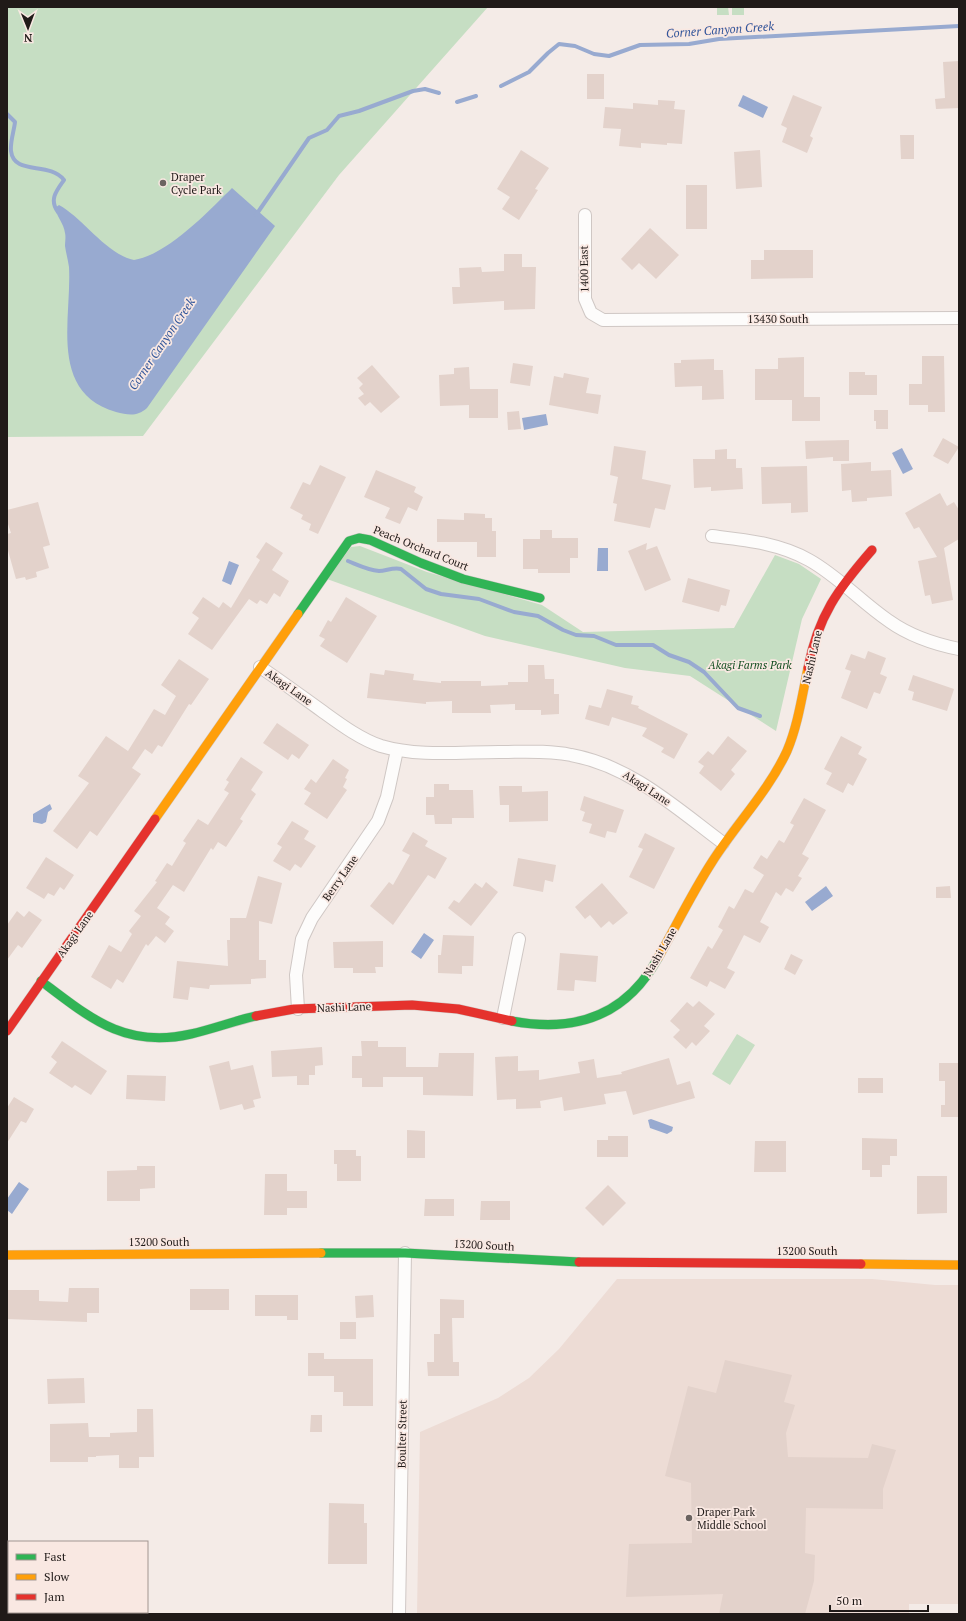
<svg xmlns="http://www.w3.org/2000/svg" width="966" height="1621" font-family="'PT Serif',serif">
	<rect width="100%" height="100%" fill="#f4ebe7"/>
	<path fill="#eddcd5" d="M617,1279H872L935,1285H959V1604H909V1614H417L420,1432L498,1398L529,1378L559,1349Z"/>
	<path fill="#c6dec3" d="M7,7H488L339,175L143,436L7,437Z
		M717,7H728L729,15H717Z
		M732,7H744V15H732Z
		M360,546L427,572L542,605L583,632L734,628L775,555L799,564L821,579L802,619L776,731L690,676L625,668L485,636L327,579L351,547Z
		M737,1034L755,1045L730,1085L712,1074Z"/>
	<path fill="#98aad0" d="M743,95L768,107L763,118L738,106Z
		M232,188L275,226L147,408C137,417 128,415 116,412C48,392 72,318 69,267C68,260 66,253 65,246C65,242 66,237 65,233C64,224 57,217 55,208L59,205C83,218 106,254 134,260C167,255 209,211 232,188Z
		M546,414L548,425L524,430L522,418Z
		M902,448L913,469L903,474L892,453Z
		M598,548H608V571H597Z
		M229,561L239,565L231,585L222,581Z
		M50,804L52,809L48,812L46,822L42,824L33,822V814Z
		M826,886L833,896L812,911L805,902Z
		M424,933L434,940L421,959L411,952Z
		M651,1119L673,1127L672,1131L667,1134L650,1128L648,1120Z
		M19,1182L29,1189L12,1214L7,1210V1199Z"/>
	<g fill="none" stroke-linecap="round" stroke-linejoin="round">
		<path stroke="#98aad0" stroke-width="4" d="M501,86L529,72L548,53L559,44L575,46L594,54L609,56L640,45L689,44L719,39L959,26
			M457,102L476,96
			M7,114L15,122C14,131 10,142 11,151C14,176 49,161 64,180C56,191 49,200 58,212
			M256,215L309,138L327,130L339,116L359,111L413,91L425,89L439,93
			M348,561C358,565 368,570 379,571C386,571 393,567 401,569L426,589L441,594L479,599L514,612L538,616L563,630L576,635L594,636L616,645H653L669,655L689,662L704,672L738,708L760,716"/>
	</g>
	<path fill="#e3d2cb" d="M959,61V108L936,109L935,99L945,98L943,62Z
		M587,74H604V99H587Z
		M793,95L822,107L810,136L813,138L807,153L782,142L787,128L781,125Z
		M658,100L675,101L674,109L685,110L682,144L667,143V145L641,143V148L619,146L621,129L603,128L605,107L633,109V103L658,105Z
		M900,135H914V159H901Z
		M521,150L549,168L535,189L538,190L519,220L502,209L510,197L497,189Z
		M760,150L762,187L736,189L734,152Z
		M686,185H707V229H686Z
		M650,228L679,255L656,279L639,263L632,270L621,259Z
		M764,250H813V278L751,279V260H764Z
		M504,254H522V267H536L535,309L504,310V301L453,304L452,287H460L459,268L481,267L482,272L504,271Z
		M922,356H944L945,412H928V405H909V384H922Z
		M804,357V397H820V421H792V400H755V369H778V358Z
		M714,359V370H723L724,399L702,400V386L675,387L674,363H681V360Z
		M513,363L533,366L530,386L510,383Z
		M372,365L400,397L381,413L370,402L365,406L358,398L364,394L359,388L363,384L357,378Z
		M469,367L470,389H498V418H469V405L440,406L439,375L454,374V368Z
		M849,372H865V375H877V395H849Z
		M564,373L589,378L586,393L601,395L598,414L549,405L554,376L563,378Z
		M874,410H888V429H876V421H874Z
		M519,411L521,429L508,430L507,412Z
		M943,438L959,447L948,464L933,456Z
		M849,440V461H833V457L806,459L805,441Z
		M614,446L646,451L642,479L671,485L665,510L655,508L650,528L614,521L617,504L613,503L618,477L610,475Z
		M727,449V459H736V468H742L743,489L711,491V487L694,488L693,459H715V450Z
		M871,462V471L891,470L892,496L867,498V501L852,502L851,490L842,491L841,464Z
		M320,465L346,477L318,534L309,530L311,524L301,519L303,515L290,508L303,482L310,485Z
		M807,466L808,512L791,513V503L762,504L761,467Z
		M376,470L416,487L414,492L423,497L417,511L408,507L400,524L385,518L390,508L364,497Z
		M940,493L947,506L954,502L959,510V539L944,548L953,600L932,604L930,595L925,596L918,561L937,557L919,527L914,529L905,513Z
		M38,502L50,545L43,547L49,568L36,572L37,577L26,580L25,577L16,579L7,547V534L11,533L7,521V510Z
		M464,513L485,514V518H492V531H496V557H477V542H437V519L464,520Z
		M540,530H552V538H578V558H570V573H538V569H523V539H540Z
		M266,542L283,553L272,570L289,581L280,597L274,593L267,604L260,600L257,604L249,599L212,650L188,634L199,618L192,613L203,597L219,608L223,602L231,608L260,560L256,557Z
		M647,543L646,550L657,546L671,580L645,591L628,551Z
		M688,578L730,590L726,606L721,605L719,612L682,602Z
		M346,597L377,616L347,663L320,646L325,639L319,636L328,620L331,622Z
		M868,651L886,658L880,674L887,677L880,694L874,692L867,709L841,698L851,671L845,669L851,654L865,659Z
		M179,659L209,679L191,705L189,704L162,747L158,745L152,754L145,749L132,768L141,774L97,836L90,831L77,849L53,831L89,783L78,776L106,736L128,751L154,709L165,715L176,696L161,685Z
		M528,665H544L545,679H554V694H559V714L541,715V710H515V704L490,705L491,713H452V701L426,702V704L367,698L370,673L384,675L385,670L414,674L413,680L441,683V681H481V686L508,685V682H528Z
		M913,675L954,689L947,711L912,700L914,692L908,690Z
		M607,689L633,696L631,704L639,706L638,708L688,734L674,759L661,752L664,748L642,736L647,728L612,717L609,726L585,719L589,705L601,708Z
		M277,723L309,745L299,759L292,754L288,760L263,743Z
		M728,736L747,751L731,770L735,774L721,791L699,773L704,766L698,762L708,751L713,755Z
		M841,736L862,747L858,754L867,759L853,786L848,783L843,793L826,784L832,773L824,769Z
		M241,757L263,772L251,790L256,794L240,819L243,821L226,847L218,842L213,850L211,848L184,892L173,885L157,908L170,917L165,924L174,931L165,943L156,936L148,946L146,944L123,983L117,979L111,989L91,977L109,945L121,952L132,934L129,931L141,916L134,911L157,882L155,881L167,863L172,866L186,843L183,841L198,819L208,825L229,793L224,790L229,782L226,780Z
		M333,759L349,770L345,778L347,779L343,787L347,790L327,819L304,804L311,793L304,789L311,779L316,783Z
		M434,784H449V790H473L474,818H452V824H435L434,815H426V797H434Z
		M499,786H522V792L548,791V821L509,822V805H500Z
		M584,796L624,810L616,833L607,831L605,838L589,833L592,824L582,821L585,812L580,810Z
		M804,798L826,810L802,854L809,858L798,876L802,878L793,892L786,888L781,896L776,892L760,922L769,927L760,943L744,935L727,968L735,972L725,989L710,981L707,987L690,978L708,946L712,949L723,930L718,927L729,906L734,909L745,889L753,893L764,875L753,868L761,855L767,859L779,840L784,843L794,825L790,823Z
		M292,821L309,831L304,839L316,846L301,868L295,864L290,871L273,861L282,847L277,844Z
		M413,832L428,841L425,846L447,858L435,879L428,875L393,925L370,906L389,882L393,885L410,855L402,851Z
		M645,833L675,848L654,889L629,877L643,849L638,847Z
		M46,857L74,875L64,890L60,887L54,896L48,893L44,899L26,888Z
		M518,858L556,865L553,882L545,880L543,892L513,886Z
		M258,876L282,883L272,924L259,921V960H266V978L251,979V984L210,985L209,989L190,987L188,1000L173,998L177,961L228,966L227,940H230V918H246Z
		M486,882L498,892L471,926L448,908L454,900L459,903L475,883L482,888Z
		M602,883L628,913L613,925L609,921L601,928L590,915L585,919L575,907Z
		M950,886L951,898H936V887Z
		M17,911L24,917L29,911L42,920L22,948L18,945L7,960V925Z
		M443,935L474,936L473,966H462V974L438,973V955H441Z
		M383,941V967H375L376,973H353V968H334L333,942Z
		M560,953L598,956L596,982L575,980L574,991L557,990Z
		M791,954L803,960L795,975L784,969Z
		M699,1001L715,1014L704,1026L710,1031L696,1046L692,1042L686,1049L673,1037L680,1030L670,1021L687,1002L693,1007Z
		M62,1041L107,1071L91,1095L75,1085L72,1088L49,1073L57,1062L51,1057Z
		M361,1041H378V1047H406V1067H438L439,1053H474L473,1096L423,1095V1077H383V1087H362V1078H352V1056H362Z
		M322,1047L323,1065L315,1066V1075H309V1085H297V1076L272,1077L271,1051Z
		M518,1056V1071L539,1070V1080L580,1073L578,1062L594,1059L597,1078L622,1074L621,1072L669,1058L677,1085L690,1081L695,1098L633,1115L626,1091L604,1094L606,1104L564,1111L562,1097L540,1101L541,1108L516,1109V1099L497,1100L495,1057Z
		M229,1061L231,1070L253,1065L261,1098L253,1100L255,1107L244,1110L242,1104L220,1110L209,1066Z
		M939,1063H959V1117H941V1105H945V1081H939Z
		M127,1075L166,1076L165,1101L126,1099Z
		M858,1078H883V1093H858Z
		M14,1097L34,1109L26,1123L21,1121L7,1143V1108Z
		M407,1130L425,1131V1158H407Z
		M608,1136H628V1157H597V1140H608Z
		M862,1138L897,1139V1156H890V1165H882V1177H870V1170H862Z
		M755,1141H786V1172H754Z
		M334,1150H356V1156H361V1181H337V1164H334Z
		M137,1166H155V1188L140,1189V1201H107V1171L137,1170Z
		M265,1174H287V1191H307V1208H287V1215H264Z
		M917,1176H947V1213L917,1214Z
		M608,1185L626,1203L603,1226L585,1208Z
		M425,1199H454V1216H424Z
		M481,1201H510V1220H480Z
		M69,1288H99V1313H87V1322L7,1319V1290H39V1301L68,1302Z
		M190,1289H229V1310H190Z
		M255,1295H298V1320H287V1316H255Z
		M373,1295L374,1317L356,1318L355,1296Z
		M440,1299L464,1300V1318H452L453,1362H459V1376H428L427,1362H434V1334H440Z
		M340,1322H356V1339H340Z
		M308,1353H324V1359H373V1406H343V1392H334V1376H308Z
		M725,1360L792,1375L784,1402L795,1405L786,1433L788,1457L868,1458L872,1444L896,1450L883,1489V1509L806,1508L805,1553L815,1555L814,1581L805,1614H719L723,1594L626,1597L629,1544L692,1543L691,1483L665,1476L688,1386L716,1393Z
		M84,1378L85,1403L48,1404L47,1379Z
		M137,1409H153L154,1457H139V1468H119V1455L96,1456V1457H88V1462H50V1424L88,1423L89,1437H110V1433L137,1432Z
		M311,1415H322V1432H310Z
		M329,1503L364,1504V1523H367V1564H328Z"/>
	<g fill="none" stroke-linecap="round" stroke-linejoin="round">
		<g stroke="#cfc7c4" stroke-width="14">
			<path id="street" d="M585,215V299L591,313L603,320L959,318
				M712,536C745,540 779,543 809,560C838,576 861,602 889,621C910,636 934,644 959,649
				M260,667C281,681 301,696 322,711C340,724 360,739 381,746C418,757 461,752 499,752C522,752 547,750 571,755C631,766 676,808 723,843
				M298,1009L296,975L302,939L312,918L378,821L387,797L397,750
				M503,1018L519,939
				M399,1614L405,1253"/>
		</g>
		<g stroke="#cfc7c4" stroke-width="10">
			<path id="fast" d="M298,614L349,541L359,538L370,540L421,563L463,579L540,598
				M41,981C90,1018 125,1049 191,1034C213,1029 234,1021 256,1016
				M512,1021C575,1033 626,1016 658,958
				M321,1253H405L579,1262"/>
		</g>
		<g stroke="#cfc7c4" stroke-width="10">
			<path id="slow" d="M155,819L298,614
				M658,958C676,926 692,893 712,862C736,824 768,792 787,751C798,725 802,696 808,668
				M7,1255L321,1253
				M861,1264L959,1265"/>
		</g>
		<g stroke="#cfc7c4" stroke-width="10">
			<path id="jam" d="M808,668C818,616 838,589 872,550
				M256,1016L294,1009L412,1005L458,1009L512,1021
				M7,1031L155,819
				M579,1262L861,1264"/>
		</g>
		<use href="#street" stroke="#fdfcfb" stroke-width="12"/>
		<use href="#fast" stroke="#30b455" stroke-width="9"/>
		<use href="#slow" stroke="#ff9f0a" stroke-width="9"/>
		<use href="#jam" stroke="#e5322d" stroke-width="9"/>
	</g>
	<g fill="#6a6360" stroke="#f9e8e2" stroke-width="1.5">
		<circle cx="163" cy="183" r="4"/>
		<circle cx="689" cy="1518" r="4"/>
	</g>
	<g text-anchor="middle" stroke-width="3.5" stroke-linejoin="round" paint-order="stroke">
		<g font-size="11" fill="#201a18" stroke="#f9e8e2" text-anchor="start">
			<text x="171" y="181">Draper<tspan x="171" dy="13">Cycle Park</tspan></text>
			<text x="697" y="1516">Draper Park<tspan x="697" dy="13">Middle School</tspan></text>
		</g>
		<g font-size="11" fill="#201a18" stroke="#f9e8e2">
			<text transform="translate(584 269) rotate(-91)" y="4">1400 East</text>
			<text x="778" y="323">13430 South</text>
			<text transform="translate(421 548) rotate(22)" y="4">Peach Orchard Court</text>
			<text transform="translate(812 657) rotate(-77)" y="4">Nashi Lane</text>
			<text transform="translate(289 687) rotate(35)" y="4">Akagi Lane</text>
			<text transform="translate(647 788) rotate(33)" y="4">Akagi Lane</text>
			<text transform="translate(340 878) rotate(-55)" y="4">Berry Lane</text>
			<text transform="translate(75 934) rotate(-55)" y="4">Akagi Lane</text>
			<text transform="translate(660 952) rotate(-60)" y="4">Nashi Lane</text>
			<text transform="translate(344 1007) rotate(-2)" y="4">Nashi Lane</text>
			<text x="159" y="1246">13200 South</text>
			<text transform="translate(484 1245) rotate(3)" y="4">13200 South</text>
			<text x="807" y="1255">13200 South</text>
			<text transform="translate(402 1434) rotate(-89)" y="4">Boulter Street</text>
		</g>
		<g font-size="11" font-style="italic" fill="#124e20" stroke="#f9e8e2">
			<text x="750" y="669">Akagi Farms Park</text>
		</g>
		<g font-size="12" font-style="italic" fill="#31559a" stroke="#f9e8e2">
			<text transform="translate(720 30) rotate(-4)" y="4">Corner Canyon Creek</text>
			<text transform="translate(162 344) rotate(-56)" y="4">Corner Canyon Creek</text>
		</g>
	</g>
	<rect width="966" height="1621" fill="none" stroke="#201a18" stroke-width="16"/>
	<rect x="8" y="1541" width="140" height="72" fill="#f9e8e2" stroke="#a29691"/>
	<rect x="16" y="1554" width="20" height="6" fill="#30b455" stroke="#a29691"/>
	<text x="44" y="1561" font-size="12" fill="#201a18">Fast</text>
	<rect x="16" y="1574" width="20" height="6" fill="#ff9f0a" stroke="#a29691"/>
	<text x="44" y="1581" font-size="12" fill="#201a18">Slow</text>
	<rect x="16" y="1594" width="20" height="6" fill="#e5322d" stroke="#a29691"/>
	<text x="44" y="1601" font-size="12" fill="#201a18">Jam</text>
	<g transform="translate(28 28) rotate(179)" stroke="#f9e8e2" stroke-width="3" paint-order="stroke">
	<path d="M0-3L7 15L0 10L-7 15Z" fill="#201a18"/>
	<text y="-6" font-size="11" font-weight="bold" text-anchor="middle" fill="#201a18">N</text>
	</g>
	<path d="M830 1605v6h98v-6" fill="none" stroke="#201a18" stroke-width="2"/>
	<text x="836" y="1605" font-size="12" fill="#201a18" stroke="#f9e8e2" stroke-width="3" paint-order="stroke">50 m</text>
</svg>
